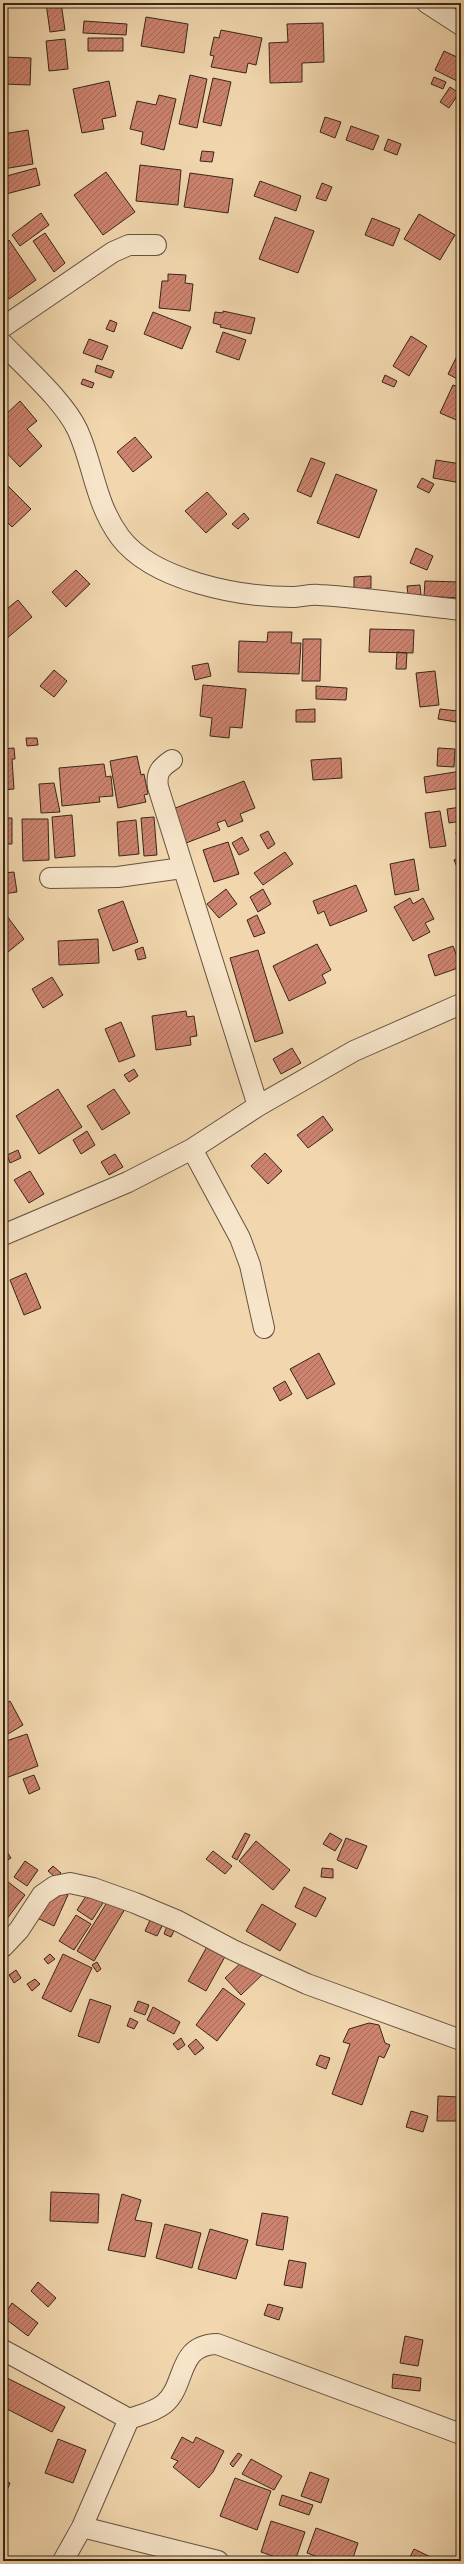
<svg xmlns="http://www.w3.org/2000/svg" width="464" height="2564" font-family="'IM FELL DW Pica',serif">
	<defs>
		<pattern id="building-hatch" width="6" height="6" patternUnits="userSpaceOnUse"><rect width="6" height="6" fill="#cd836f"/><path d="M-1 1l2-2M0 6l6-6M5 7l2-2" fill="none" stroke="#a76b5a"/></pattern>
	</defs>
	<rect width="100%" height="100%" fill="#f2d7ae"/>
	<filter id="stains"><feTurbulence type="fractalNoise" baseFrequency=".005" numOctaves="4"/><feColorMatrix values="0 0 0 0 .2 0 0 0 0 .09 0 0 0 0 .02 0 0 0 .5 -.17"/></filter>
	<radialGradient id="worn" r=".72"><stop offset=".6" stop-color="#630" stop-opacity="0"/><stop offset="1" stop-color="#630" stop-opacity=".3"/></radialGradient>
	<path fill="url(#building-hatch)" stroke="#36271b" d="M46,3H61L65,30L50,32Z
		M146,17L188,24L184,53L141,46Z
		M84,21L127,24L126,35L83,33Z
		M323,23L324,62L302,63V82L270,83L269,43L288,42L287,24Z
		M221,30L262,38L256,65L248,63L246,73L211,67L214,56L210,55L214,37L219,38Z
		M88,38H123V51H88Z
		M65,39L68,69L49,71L46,41Z
		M444,51L461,59V83L435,70Z
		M3,57L31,58L30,85L3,84Z
		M190,75L207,79L197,128L179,124Z
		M434,77L446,82L443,89L431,84Z
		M213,78L231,82L221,126L203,122Z
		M109,81L116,116L102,119L104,129L82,133L73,89Z
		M450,87L459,93L449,108L440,102Z
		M159,95L176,99L164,150L141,144L143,132L130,129L137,101L156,105Z
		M325,117L341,122L335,138L320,132Z
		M351,126L379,136L373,150L346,140Z
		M28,130L33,164L3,169V134Z
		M388,139L401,144L397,155L384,150Z
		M202,151L214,152L212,162L200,161Z
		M140,165L181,170L178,205L136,201Z
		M36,168L40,185L6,194L3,177Z
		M106,172L135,212L103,235L74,195Z
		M190,173L233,179L228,213L184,207Z
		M260,181L301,196L296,211L254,196Z
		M322,183L332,187L326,201L316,198Z
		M41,213L49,225L20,246L12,235Z
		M419,214L455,235L440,260L404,239Z
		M275,217L314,231L298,273L259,259Z
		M372,218L400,229L393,246L365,235Z
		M45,233L65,263L54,272L33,241Z
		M9,240L36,280L9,299L3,291V244Z
		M168,274L186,275L185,283L193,284L190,311L159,308L162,281H168Z
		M223,311L255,318L251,334L220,327L221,325L213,323L215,312L223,313Z
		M153,312L191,327L182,349L144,334Z
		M110,320L117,323L114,332L106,329Z
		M223,332L246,340L239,360L216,352Z
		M411,336L427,346L409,376L393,366Z
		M89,339L108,346L102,360L83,353Z
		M460,350H461V381L448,374Z
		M97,365L114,371L111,378L95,372Z
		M385,375L397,381L394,387L382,382Z
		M83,379L94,383L92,388L81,384Z
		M453,385L461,388V422L440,413Z
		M20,401L37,421L27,429L42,446L20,467L3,449V417Z
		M135,437L152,457L133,472L117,452Z
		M311,458L325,463L311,497L297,491Z
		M436,460L461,464V483L433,478Z
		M336,474L377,490L359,538L317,523Z
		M422,478L434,484L429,493L417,487Z
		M6,484L31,509L12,527L3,518V486Z
		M207,492L227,514L206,533L185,511Z
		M244,513L249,519L238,529L232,524Z
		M416,548L433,556L427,570L410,563Z
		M76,570L90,584L66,607L52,592Z
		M371,576V588L354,589V577Z
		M425,581L459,582V598L424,596Z
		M420,585L421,595H408L407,586Z
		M18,600L32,617L6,639L3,635V612Z
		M370,629L414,630L413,653L369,652Z
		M268,632H292L291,643H301L299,674L238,672L239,641L267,642Z
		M303,639H321L320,681H302Z
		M397,652L407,653L406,669H396Z
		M208,663L211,676L195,680L192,666Z
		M54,670L67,681L54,697L40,686Z
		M435,671L439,705L420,707L416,673Z
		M203,685L246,689L242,728L230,727L229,738L210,736L212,718L200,716Z
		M316,686L347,688L346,700L316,699Z
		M315,709V722H296V710Z
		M440,709L458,711L456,722L438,719Z
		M26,738H37L38,745L27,746Z
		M14,748L15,759H12L14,789L3,790V749Z
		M438,748L455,749L454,767L437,766Z
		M137,756L141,775L144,774L148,794L144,795L146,802L118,808L110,761Z
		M341,758L342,778L313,780L311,760Z
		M104,764L106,777L111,776L113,796L99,797L100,802L62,806L59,768Z
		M461,771V788L426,793L424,777Z
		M244,781L255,808L240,814L243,821L228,827L225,820L217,823L220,830L186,843L173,809Z
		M54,783L60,812L41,813L39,784Z
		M461,807V821L449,823L447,809Z
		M440,811L446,846L430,848L425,813Z
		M72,815L75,856L55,858L52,817Z
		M154,817L157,855L144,856L141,818Z
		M3,818H12V844H3Z
		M22,819H48L49,860L23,861Z
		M136,820L139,854L119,856L117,822Z
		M268,831L275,844L268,849L260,835Z
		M461,831V848L459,849L456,832Z
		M242,837L249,850L239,855L232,843Z
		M228,842L239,874L214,882L203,850Z
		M285,852L293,864L263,885L254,873Z
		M461,857V871L459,872L454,860Z
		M414,859L419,890L395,895L390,864Z
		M14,872L17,892L3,894V873Z
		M356,885L367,911L330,926L324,911L318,914L313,901Z
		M226,889L237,904L219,918L207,904Z
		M263,889L271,904L258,912L250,897Z
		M410,898L413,904L423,898L434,919L425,923L430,932L413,941L394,907Z
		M123,901L138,942L113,951L98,910Z
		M4,912L24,939L8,952L3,946Z
		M257,915L265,933L254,937L247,920Z
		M98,939L99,963L59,965L58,941Z
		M317,944L331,970L322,975L326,983L289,1001L273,966Z
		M453,946L461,967L435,976L428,955Z
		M143,947L146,958L138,960L135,950Z
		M258,950L283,1033L255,1042L230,958Z
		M52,977L63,995L43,1008L32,989Z
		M186,1011L187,1017L194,1016L197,1036L190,1037L191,1045L156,1050L152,1016Z
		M121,1022L135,1056L119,1062L105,1029Z
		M292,1048L301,1063L281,1074L273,1059Z
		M134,1069L138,1076L129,1082L124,1075Z
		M58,1089L82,1127L39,1154L16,1116Z
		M114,1089L130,1113L102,1130L87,1106Z
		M323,1116L333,1130L308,1148L297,1135Z
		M87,1131L95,1145L81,1154L73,1140Z
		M18,1150L21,1158L10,1163L7,1155Z
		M265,1153L282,1171L268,1184L251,1166Z
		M115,1154L123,1167L109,1175L101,1162Z
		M30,1171L44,1194L29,1203L14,1180Z
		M26,1273L41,1308L24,1315L10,1280Z
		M319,1353L335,1384L307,1399L290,1369Z
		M285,1381L292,1394L280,1401L273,1388Z
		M10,1701L23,1725L3,1737V1706Z
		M27,1734L38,1766L3,1779V1742Z
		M34,1775L40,1789L29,1794L23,1779Z
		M245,1833L250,1835L237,1860L232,1857Z
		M330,1833L342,1840L335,1851L323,1844Z
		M346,1838L367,1846L357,1869L337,1860Z
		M256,1841L290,1870L273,1890L239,1861Z
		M3,1846L11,1858L3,1863Z
		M213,1851L232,1866L225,1874L206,1859Z
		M25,1861L38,1870L27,1886L14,1877Z
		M53,1866L61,1873L56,1878L48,1871Z
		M322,1868L333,1869V1878L321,1877Z
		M3,1878L25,1895L3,1924Z
		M52,1887L68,1895L54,1926L37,1918Z
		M304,1887L326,1898L316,1917L295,1907Z
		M88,1893L103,1903L92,1920L77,1910Z
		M109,1899L125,1909L94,1961L77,1951Z
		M262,1904L296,1924L280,1951L246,1931Z
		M76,1915L91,1924L74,1950L59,1941Z
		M152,1916L164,1922L157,1936L145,1931Z
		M167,1926L175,1929L171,1937L164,1934Z
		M209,1943L227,1953L206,1991L188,1981Z
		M50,1954L55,1959L48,1964L44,1959Z
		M63,1954L92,1968L71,2012L42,1998Z
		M247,1957L263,1974L241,1995L225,1978Z
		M97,1962L101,1969L97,1972L92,1965Z
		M16,1970L21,1978L14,1983L9,1975Z
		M35,1979L40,1984L32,1991L27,1984Z
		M223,1988L245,2004L217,2041L196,2025Z
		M90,1999L111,2006L99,2043L78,2036Z
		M138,2001L149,2005L145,2015L134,2011Z
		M153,2007L180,2022L174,2034L147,2020Z
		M130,2018L138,2022L134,2029L127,2026Z
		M369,2023L379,2025L385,2043L390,2045L384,2058L379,2056L378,2059L362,2105L332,2094L350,2044L343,2042L349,2029Z
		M181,2038L185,2045L178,2050L173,2044Z
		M196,2039L204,2048L195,2055L188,2046Z
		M320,2055L330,2058L326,2069L316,2065Z
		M438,2096L459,2097L458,2121H437Z
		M411,2111L428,2116L423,2132L406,2127Z
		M51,2192L99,2194L98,2223L50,2221Z
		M122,2194L141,2200L135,2220L152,2223L145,2257L108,2250Z
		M262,2213L288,2217L283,2250L256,2245Z
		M165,2224L201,2233L192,2268L156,2258Z
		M210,2229L248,2240L236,2279L198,2269Z
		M289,2260L306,2263L302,2288L284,2285Z
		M38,2282L56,2298L48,2307L31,2291Z
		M12,2303L38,2323L28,2336L3,2317Z
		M268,2304L283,2308L279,2320L264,2315Z
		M405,2336L423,2340L418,2366L400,2363Z
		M393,2374L421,2378L420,2391L392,2388Z
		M3,2376L65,2407L52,2432L3,2407Z
		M182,2437L193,2443L196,2437L224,2451L213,2472L199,2488L173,2467L178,2461L171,2458Z
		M58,2439L86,2450L73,2483L45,2473Z
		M238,2453L242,2455L233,2467L230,2464Z
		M251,2459L282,2476L274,2490L242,2474Z
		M310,2472L329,2479L321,2503L301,2496Z
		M235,2478L271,2491L257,2530L220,2516Z
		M3,2480L10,2483L3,2500Z
		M282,2495L313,2505L309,2515L279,2505Z
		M271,2521L305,2532L295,2561H287L261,2552Z
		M316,2528L358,2543L352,2561H329L307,2553Z
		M414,2549L439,2561H408Z"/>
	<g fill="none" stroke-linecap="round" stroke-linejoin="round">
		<g stroke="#655340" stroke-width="22">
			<path id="minor" d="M427,3L461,25
				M3,327L113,252L129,245H156
				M3,344C25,367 65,402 78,431C94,467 95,503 120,537C153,581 240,597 292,597C301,597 310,594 319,595C367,598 414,605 461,610
				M172,760C160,768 156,773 158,787L258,1106
				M50,878L118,877L182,868
				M192,1149L240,1238L250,1265L264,1328
				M3,1235L128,1182L192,1149L258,1106L354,1051L461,1004
				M3,1947L19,1930L42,1895L55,1886L70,1883L93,1888L135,1903L178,1921L233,1950L307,1984L461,2040
				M3,2350L129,2419C140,2415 154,2412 164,2404C187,2385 176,2345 217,2344L461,2434
				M82,2527L218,2561
				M63,2561L82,2527L129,2419"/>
		</g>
		<use href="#minor" stroke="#f7e5ca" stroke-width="20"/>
	</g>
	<rect width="464" height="2564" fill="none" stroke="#f2d7ae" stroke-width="16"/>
	<rect x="4" y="4" width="456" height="2556" fill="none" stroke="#36271b" stroke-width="2"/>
	<rect x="8" y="8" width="448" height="2548" fill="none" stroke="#36271b"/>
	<rect width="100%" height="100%" filter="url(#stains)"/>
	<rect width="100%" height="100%" fill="url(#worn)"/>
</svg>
